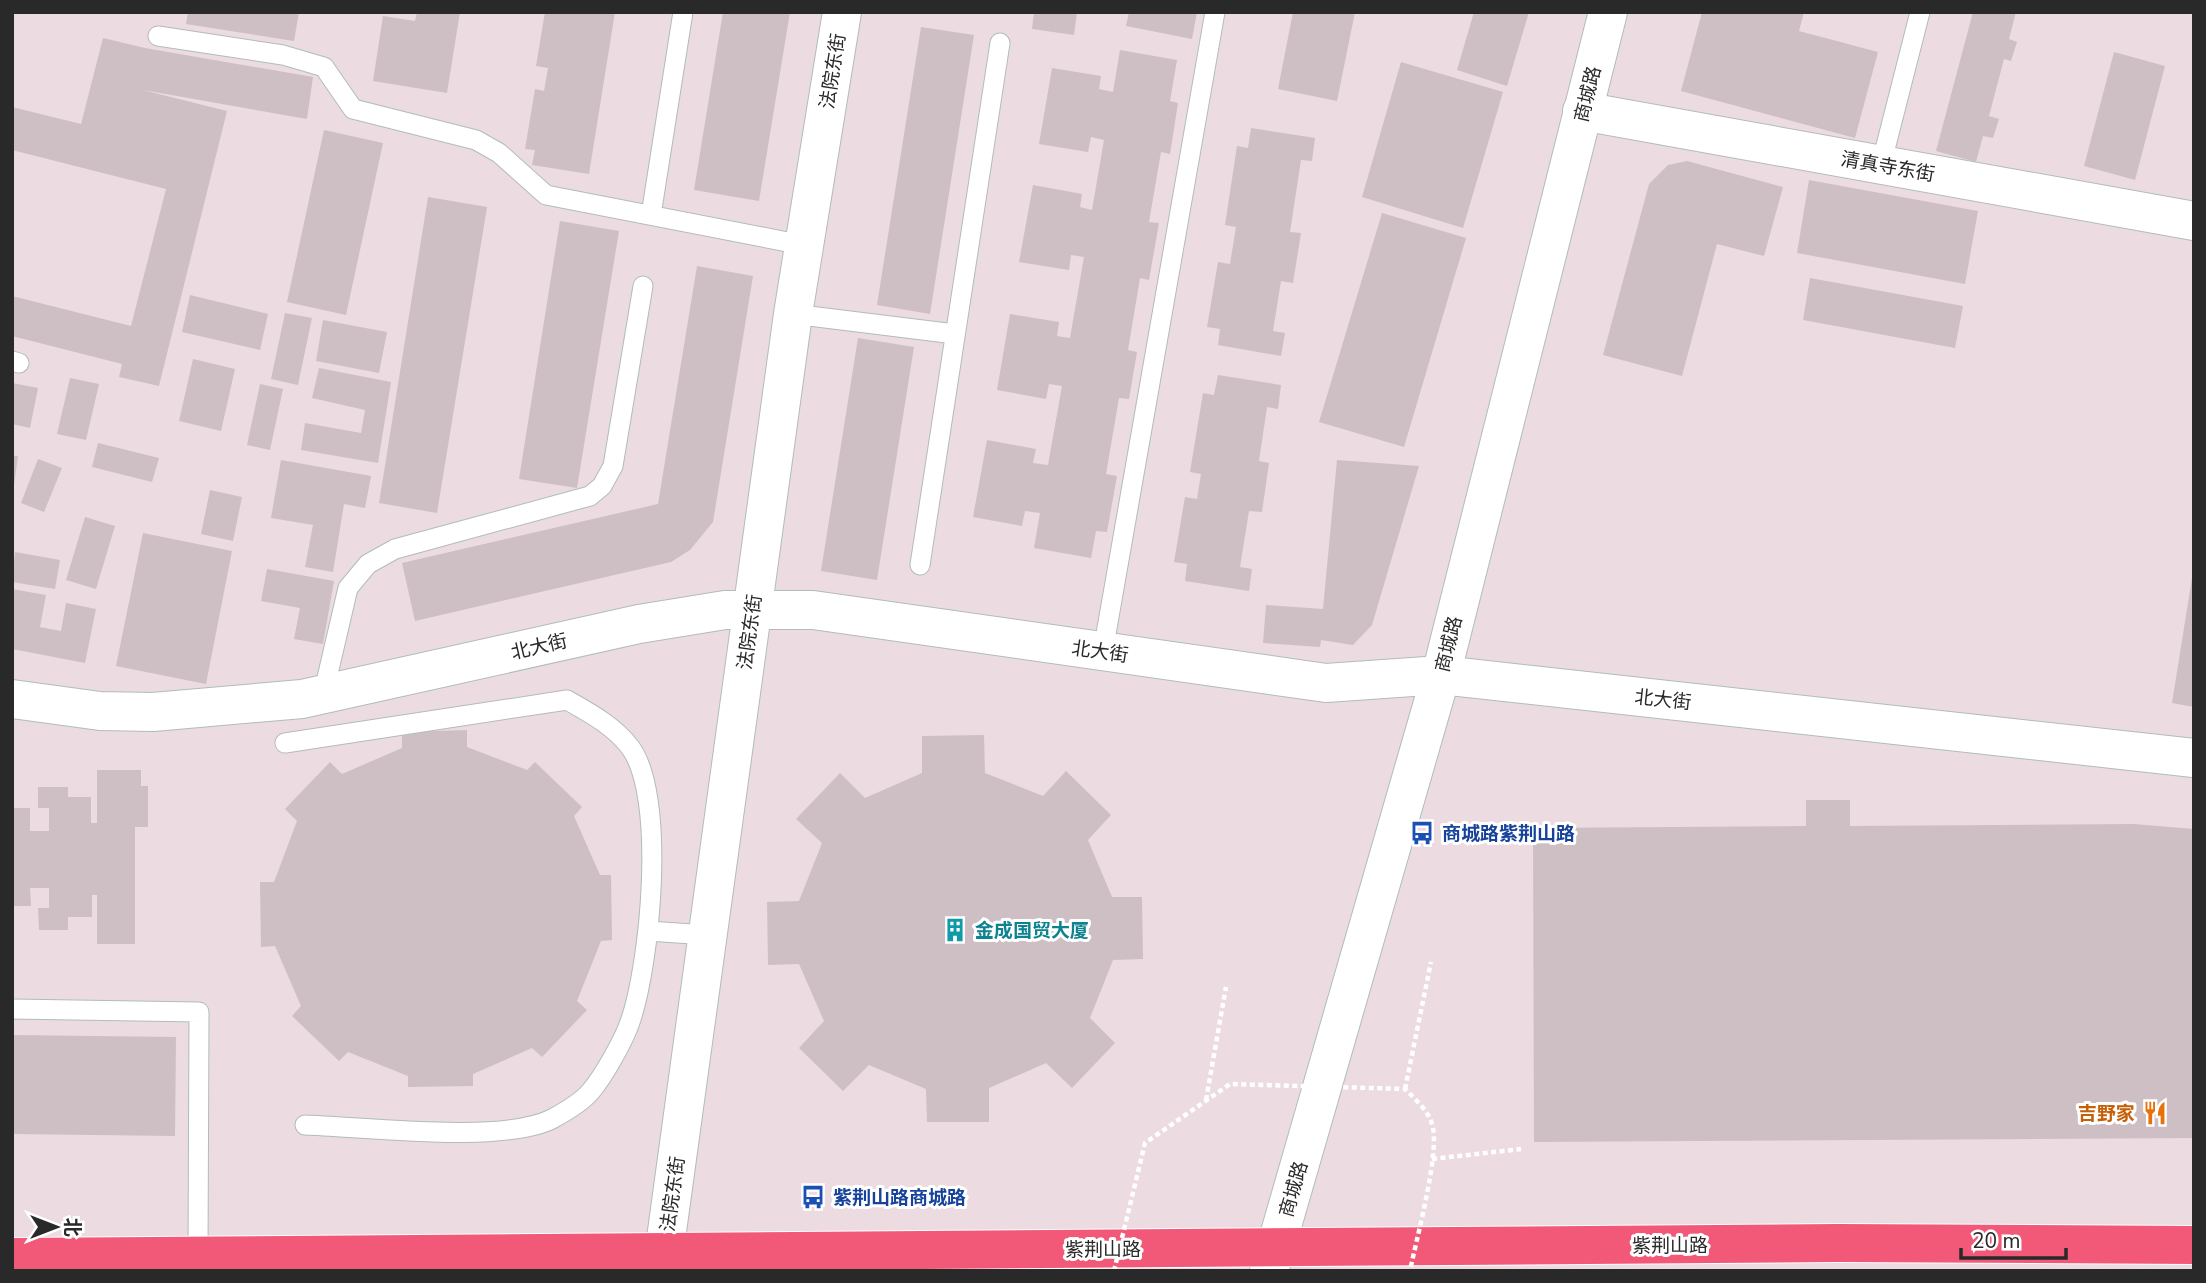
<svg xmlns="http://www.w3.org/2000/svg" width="2206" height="1283" font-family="'Nunito Sans','Noto Sans SC',sans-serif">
	<rect width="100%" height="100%" fill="#ecdbe1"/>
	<path fill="#cebfc5" d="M188,12H299L294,41L186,24Z
		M417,12H460L447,93L373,81L383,16L415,21Z
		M545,12H615L589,174L532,165L535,150L525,149L535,89L544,91L548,68L536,66Z
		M723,12H790L759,201L694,190Z
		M1034,12H1077L1074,35L1032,29Z
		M1129,12H1197L1192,39L1126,26Z
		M1293,12H1355L1337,101L1278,89Z
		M1474,12H1529L1507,86L1457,70Z
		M1702,12H1804L1799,31L1878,52L1855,138L1681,91Z
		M1973,12H2016L2009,39L2017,42L2011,61L2004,59L1989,116L1999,119L1993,138L1983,136L1976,162L1936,151Z
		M921,27L974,35L930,314L877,305Z
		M103,38L145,48L313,77L307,119L143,90L227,111L159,386L119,377L122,364L12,336V296L131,326L166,189L12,150V107L81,124Z
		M1120,50L1177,60L1170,101L1178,103L1170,154L1161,152L1149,222L1159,223L1149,280L1140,278L1128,350L1137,352L1129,399L1119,398L1106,474L1117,476L1107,532L1096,531L1091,558L1034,548L1040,513L1025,511L1022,526L973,517L987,440L1036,449L1033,463L1048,465L1062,386L1049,384L1046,399L997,390L1010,314L1059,322L1057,336L1070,338L1084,257L1071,255L1069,270L1019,262L1033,185L1082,194L1080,207L1092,210L1104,140L1091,137L1088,152L1039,144L1052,68L1101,76L1099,89L1113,92Z
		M2114,52L2165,66L2135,180L2084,166Z
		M1401,62L1503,92L1463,228L1362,197Z
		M1251,128L1315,138L1312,161L1301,160L1290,232L1301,233L1293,283L1281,281L1273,331L1285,333L1281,356L1218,345L1220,329L1207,327L1218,262L1230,264L1236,227L1225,225L1237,146L1248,148Z
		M324,130L383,143L346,315L287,302Z
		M1687,161L1783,187L1764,256L1717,244L1682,376L1603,355L1649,184L1668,165Z
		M1809,180L1978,211L1965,284L1797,253Z
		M428,197L487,207L437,513L379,503Z
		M1382,213L1466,238L1404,447L1319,422Z
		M560,221L619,231L577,488L519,479Z
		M697,266L753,276L713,522L690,550L671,562L415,621L402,563L658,504Z
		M1810,278L1963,306L1955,348L1803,320Z
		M190,295L268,314L260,350L182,332Z
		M285,313L312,318L298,385L271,379Z
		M323,320L387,332L379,373L316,361Z
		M858,338L914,347L877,580L821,571Z
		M193,359L235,369L221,431L179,421Z
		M319,368L391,382L378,463L301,450L305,423L361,433L365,410L312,398Z
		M1218,375L1281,385L1278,409L1267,407L1259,461L1269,463L1262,512L1249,511L1240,567L1252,569L1249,591L1185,581L1187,564L1174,562L1185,497L1197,499L1201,474L1190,472L1203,393L1214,395Z
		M70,378L99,384L86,440L57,434Z
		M12,383L38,388L30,428L12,424Z
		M260,384L283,389L270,450L247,445Z
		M98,443L159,458L152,482L92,467Z
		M12,456H18L14,485H12Z
		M38,459L62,468L44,512L21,503Z
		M281,460L371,476L365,508L344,504L333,572L305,567L313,525L271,518Z
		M1337,460L1419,466L1372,625L1353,645L1321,640L1320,647L1263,643L1266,605L1323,609Z
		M210,490L242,497L233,541L201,534Z
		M85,517L115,526L96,589L66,580Z
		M143,533L232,551L206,684L116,666Z
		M15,552L60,560L55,589L12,582Z
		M267,569L334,581L323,644L294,639L300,608L261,601Z
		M2192,578H2194V707L2172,703Z
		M12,589L46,595L40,627L61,631L66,603L96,609L85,663L12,649Z
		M467,730V747L527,770L535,762L582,807L574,816L600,875H611L612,940L601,941L577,1001L587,1010L542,1057L532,1048L473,1074V1086L408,1087V1076L348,1052L339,1061L292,1016L301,1006L275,946L261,947L260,882H274L297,821L285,809L330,762L342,774L402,748V732Z
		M984,735L985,773L1043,796L1066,771L1111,815L1088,840L1112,897H1142L1143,959L1113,960L1090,1018L1115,1043L1072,1088L1046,1063L989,1088V1122H927L926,1089L869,1065L843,1091L799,1048L824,1021L799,964L768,965L767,902L799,901L822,843L796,819L840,773L865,798L922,773V736Z
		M97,770H141V786H148V827H135V944H97V895H92V917H68V930H39L38,908H49V888H30L31,906H12V808H30V831H49V808H38V787H68V797H91V823H97Z
		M1806,800H1850V826L2134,824L2194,829V1138L1534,1142L1533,828L1806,826Z
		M12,1035L176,1037L175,1136L12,1134Z"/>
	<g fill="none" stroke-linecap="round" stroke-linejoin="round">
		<g stroke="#afbdbb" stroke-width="21">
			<path id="lane" d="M158,36L283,55L324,67L353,109L476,140L499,153L546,195L803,245
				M1881,165L1920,12
				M651,215L683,12
				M793,314L955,334
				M12,361L19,363
				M920,565L1000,43
				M1103,651L1215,12
				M323,695L348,588L368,564L395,549L590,496L602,486L613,466L643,286
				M285,743L567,700C590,713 614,726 630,747C667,796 650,965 630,1022C624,1040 603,1077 591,1091C583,1101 563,1113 552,1119C501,1144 366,1127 305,1125
				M648,931L707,935
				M12,1009L199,1012L198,1256"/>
		</g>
		<g stroke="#afbdbb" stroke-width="40">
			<path id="street" d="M1582,111L2194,221
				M12,699L100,711L153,712L302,699L639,624L725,610H813L1326,683L1441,675L2194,758
				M664,1253L793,314L842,12"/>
		</g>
		<g stroke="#afbdbb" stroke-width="40">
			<path id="secondary" d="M1269,1271L1441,675L1608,12"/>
		</g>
		<g stroke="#fff" stroke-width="40">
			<path id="primary" d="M12,1257L1838,1243L2194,1245"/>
		</g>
		<path stroke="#fff" stroke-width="4.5" stroke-dasharray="5 3.5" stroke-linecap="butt" d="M1405,1089L1431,962
			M1206,1100L1226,987
			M1432,1159L1521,1149"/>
		<use href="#lane" stroke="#fff" stroke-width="19"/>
		<use href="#street" stroke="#fff" stroke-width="38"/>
		<use href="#secondary" stroke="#fff" stroke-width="38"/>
		<use href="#primary" stroke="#f25978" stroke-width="38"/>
		<path stroke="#fff" stroke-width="4.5" stroke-dasharray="5 3.5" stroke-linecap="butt" d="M1114,1271L1145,1143L1230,1084L1405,1089C1415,1099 1428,1110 1432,1124C1441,1150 1416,1240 1410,1271"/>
	</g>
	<defs>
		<g id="bus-bare" transform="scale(1.89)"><path d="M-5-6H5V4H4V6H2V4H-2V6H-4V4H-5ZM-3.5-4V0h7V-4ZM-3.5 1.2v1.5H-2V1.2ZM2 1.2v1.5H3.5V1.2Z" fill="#1a4fb4" stroke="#fff" stroke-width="2.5" paint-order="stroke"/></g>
		<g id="building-bare" transform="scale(1.89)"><path d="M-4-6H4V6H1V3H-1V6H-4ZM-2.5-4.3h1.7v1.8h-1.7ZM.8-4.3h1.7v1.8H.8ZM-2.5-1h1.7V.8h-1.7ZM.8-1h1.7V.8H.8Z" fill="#0f9aa8" stroke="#fff" stroke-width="2.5" paint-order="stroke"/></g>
		<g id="restaurant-bare" transform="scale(1.89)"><path d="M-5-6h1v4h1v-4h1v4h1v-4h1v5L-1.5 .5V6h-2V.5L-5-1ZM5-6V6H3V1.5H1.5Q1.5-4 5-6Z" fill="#e8710a" stroke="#fff" stroke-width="2.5" paint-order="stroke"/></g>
	</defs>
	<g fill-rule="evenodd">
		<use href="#bus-bare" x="1422" y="833"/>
		<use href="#building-bare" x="955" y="930"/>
		<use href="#restaurant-bare" x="2155" y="1113"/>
		<use href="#bus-bare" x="813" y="1197"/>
	</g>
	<g text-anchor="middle" stroke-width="6" stroke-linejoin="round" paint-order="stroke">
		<g font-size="19" fill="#292929" stroke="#fff">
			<text transform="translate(832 71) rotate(-81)" y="7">法院东街</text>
			<text transform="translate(1587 94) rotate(-76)" y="7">商城路</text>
			<text transform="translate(1888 166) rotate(10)" y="7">清真寺东街</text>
			<text transform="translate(749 632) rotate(-82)" y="7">法院东街</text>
			<text transform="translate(1448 644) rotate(-76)" y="7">商城路</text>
			<text transform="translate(539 646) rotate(-13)" y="7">北大街</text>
			<text transform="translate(1100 651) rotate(8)" y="7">北大街</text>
			<text transform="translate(1663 699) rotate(6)" y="7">北大街</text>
			<text transform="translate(1293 1189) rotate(-74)" y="7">商城路</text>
			<text transform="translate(672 1194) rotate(-82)" y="7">法院东街</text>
			<text x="1670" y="1252">紫荆山路</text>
			<text x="1103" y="1256">紫荆山路</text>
		</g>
		<g font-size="19" font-weight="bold" fill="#164399" stroke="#fff" text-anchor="start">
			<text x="1442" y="840">商城路紫荆山路</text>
			<text x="833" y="1204">紫荆山路商城路</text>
		</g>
		<g font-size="19" font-weight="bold" fill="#0d838f" stroke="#fff" text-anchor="start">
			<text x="975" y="937">金成国贸大厦</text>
		</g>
		<g font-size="19" font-weight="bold" fill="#c56008" stroke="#fff" text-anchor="end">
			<text x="2135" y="1120">吉野家</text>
		</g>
	</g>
	<rect width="2206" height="1283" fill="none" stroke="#292929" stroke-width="28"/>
	<g transform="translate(56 1227) rotate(90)" stroke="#ffffff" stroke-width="5" paint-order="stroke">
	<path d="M0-5L12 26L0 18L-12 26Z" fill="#292929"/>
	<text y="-10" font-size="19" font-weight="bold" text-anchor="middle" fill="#292929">北</text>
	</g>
	<path d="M1961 1248v10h105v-10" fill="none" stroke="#292929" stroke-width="3.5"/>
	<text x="1972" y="1248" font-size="21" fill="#292929" stroke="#ffffff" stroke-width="5" paint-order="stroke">20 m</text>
</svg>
